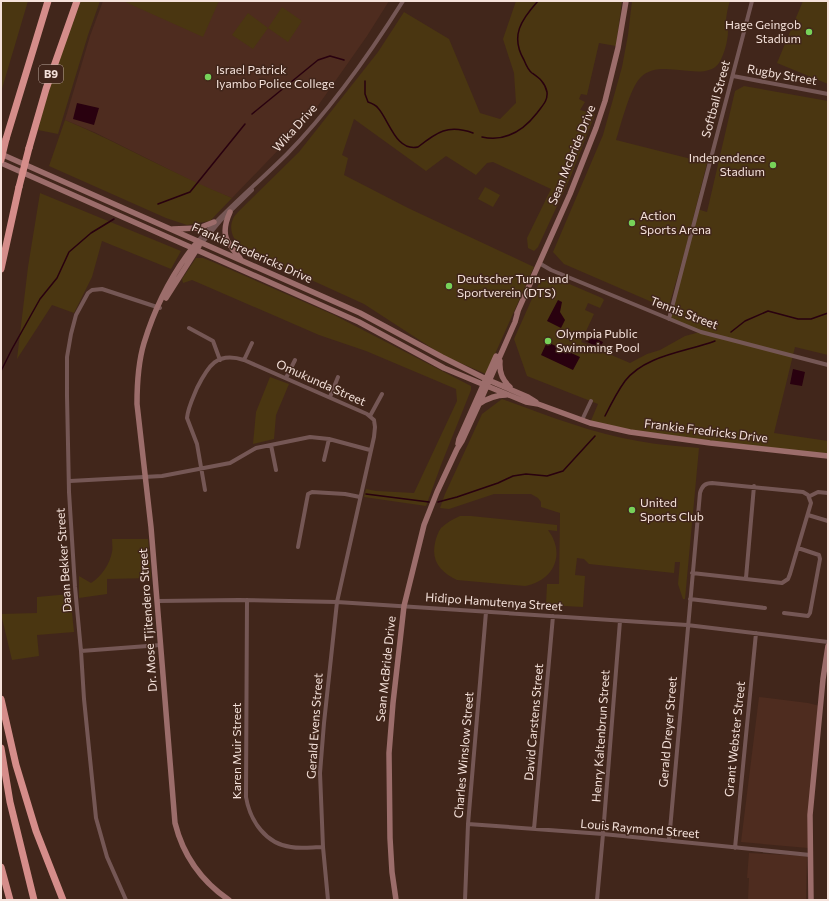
<svg xmlns="http://www.w3.org/2000/svg" width="829" height="901" font-family="Commissioner,sans-serif">
	<rect width="100%" height="100%" fill="#41261b"/>
	<path fill="#4e2c1f" d="M103,1H389L367,36L310,117L232,198L204,187L96,133L65,120L90,36Z
		M759,697L808,703L820,706L808,848L741,842Z
		M749,853L807,856L806,900H748L749,878H747Z"/>
	<path fill="#4a3611" d="M3,1H28L1,92V10Z
		M81,1H100L88,35L58,134L38,130L49,88Z
		M123,1H219L203,37Z
		M516,1H622L616,46L599,43L587,95L581,94L579,99L585,102L580,110L595,114L570,178L538,247L534,251L528,248L527,238L551,189L493,162L487,163L476,175L446,156L426,171L354,119L342,155L348,158L344,175L408,208L534,267L486,374L444,356L364,304L241,248C234,240 228,230 233,219C234,216 238,212 241,209L299,152L378,52L404,12L449,39L480,113L500,119L516,103L514,73L503,39Z
		M632,1H730C728,7 726,15 726,22C726,25 728,28 728,31C728,41 724,55 719,63C704,84 662,57 641,77C630,87 621,125 616,140L707,163L685,251L668,309L564,264L553,252L603,135L622,67L628,35Z
		M803,1H828V84L777,63Z
		M282,7L302,21L288,42L268,28L253,49L232,35L248,13L268,28Z
		M744,86L828,101V355L795,347L774,433L828,441V456L638,433L590,423L598,404L527,376L514,339L539,283L553,277L602,298L604,300L600,308L588,303L585,310L594,314L581,342L630,363L647,354L660,350L685,336L700,332L669,319L697,209L707,212L735,91Z
		M65,120C122,144 175,175 232,198L210,221L187,225L166,218L49,166Z
		M485,187L500,195L493,207L478,199Z
		M40,193L181,251L171,269L102,241L92,277L74,313L52,305L17,359L28,267Z
		M196,258H203L213,262L334,315L471,386V390L441,465L426,506L364,497L366,489L376,491L414,493L457,401L456,389L366,351L319,335L192,280L183,283L182,279Z
		M270,377L289,384L276,415L274,439L253,444L256,412Z
		M502,399C547,415 591,433 638,441C658,445 679,446 699,448L685,599H683L678,584L680,562H675L674,573L589,564L584,559L577,558L575,575L585,576L583,607L546,605L547,584H559L560,513L541,507V502L538,498L531,494H494L449,509L440,508L445,494L482,414Z
		M460,516H471L557,525V531L548,530C566,554 554,581 525,586L457,580C441,572 431,562 435,543C436,538 438,532 441,528C446,523 453,519 460,516Z
		M112,539H148L151,578L107,579V594L79,598V576L91,583C101,577 110,564 112,552C113,548 112,543 112,539Z
		M70,594L74,632L37,635L39,656L12,660L1,614L37,613V597Z"/>
	<path fill="#29010f" d="M77,103L99,108L94,125L73,119Z
		M558,300L562,302L560,312L565,320L561,328L547,321Z
		M588,335L603,342L600,348L585,341Z
		M547,342L580,357L573,370L541,355Z
		M793,369L805,372L802,386L790,384Z"/>
	<g fill="none" stroke-linecap="round" stroke-linejoin="round">
		<path stroke="#29010f" stroke-width="1.5" d="M365,81V94L368,102C371,103 376,105 378,108C389,120 396,152 418,147C437,132 448,124 473,133
			M252,114L318,60L330,56L344,60
			M482,137C505,142 523,131 537,113C542,106 548,101 547,92C545,82 539,78 532,73C528,70 526,65 524,60C510,36 521,20 538,1
			M158,204L190,192L245,124
			M731,332L745,321L768,311L798,319H811L828,313
			M1,371L12,349L40,299L57,278L69,252L91,233L114,219
			M605,416C611,404 617,392 625,381C645,355 686,352 715,341
			M366,494L429,502
			M438,502L457,497L498,483L513,476L526,474L547,476L563,471L595,436"/>
		<path stroke="#755755" stroke-width="4" d="M733,76L828,94
			M198,241C226,209 257,184 287,154C332,108 369,55 403,1
			M202,243L221,220L252,190
			M539,263L551,270L701,332L828,365
			M669,319L752,1
			M189,328L213,341L220,360
			M244,360L252,343
			M286,378L295,360
			M330,397L338,377
			M370,416L382,394
			M582,420L591,401
			M271,445L276,470
			M324,460L329,439
			M70,481L162,476L230,463L256,448L310,437L329,439L370,450
			M205,490L197,444L187,418C188,407 193,398 197,388C208,366 217,351 244,360L367,414L374,420L375,427L374,437L337,602L324,723L320,773L323,847L328,900
			M810,496L818,492L828,493
			M808,515L828,521
			M298,547L308,494L312,492L345,494L360,497
			M746,578L754,486
			M690,599L765,608
			M247,600L246,797C250,821 266,844 291,847C301,849 313,847 323,847
			M158,601L239,600L337,602L687,625L828,642
			M784,613L808,616L810,613L820,559L819,555L798,548
			M81,651L161,645
			M468,824L603,834L810,855
			M534,829L553,616
			M669,841L700,493C702,486 705,483 712,483L803,492L808,495L811,503L790,574L788,579L782,583L692,573
			M735,848L756,633
			M126,900L107,857L96,818L84,699L81,651L75,587L69,492L67,396V357L71,334L76,315L88,293L92,290L102,289L160,308
			M465,900L468,824L486,612
			M597,900L603,834L620,621"/>
		<path stroke="#9c6d6b" stroke-width="5.5" d="M1,154L360,313L442,357L486,379L528,397L536,402
			M1,163L359,322L444,368L487,386L526,402L538,404L590,423L630,432L710,443L828,456
			M230,212C220,234 226,242 240,258
			M173,229L199,228L214,222
			M198,241C174,270 155,307 144,343C138,363 137,384 137,404L151,527L175,823C183,855 201,881 229,900
			M166,298L199,246
			M517,313L570,194L596,128L605,101L618,48L626,1
			M500,361C499,372 502,380 510,387
			M479,404C488,398 496,395 506,395
			M458,444L459,439L496,356
			M396,900L392,872L390,838L389,753L393,703L404,606L424,525L437,492L457,449L462,441L479,404L515,322L518,311
			M811,900L810,815L823,679L828,646"/>
		<path stroke="#d58d8a" stroke-width="7" d="M6,139L48,1
			M29,148L46,89L77,1
			M1,269L19,187
			M1,699L16,765L36,831L63,900
			M1,748L10,802L34,900
			M1,867L10,900"/>
		<path stroke="#d58d8a" stroke-width="7" d="M1,160L6,139
			M19,187L29,148"/>
	</g>
	<g fill="#77d259" stroke="#41261b" stroke-width="1.5">
		<circle cx="809" cy="32" r="4"/>
		<circle cx="208" cy="77" r="4"/>
		<circle cx="773" cy="165" r="4"/>
		<circle cx="632" cy="223" r="4"/>
		<circle cx="449" cy="286" r="4"/>
		<circle cx="548" cy="341" r="4"/>
		<circle cx="632" cy="510" r="4"/>
	</g>
	<g text-anchor="middle" stroke-width="3" stroke-linejoin="round" paint-order="stroke">
		<rect fill="#41261b" stroke="#bfaaa1" stroke-width="1" x="39" y="65" width="24" height="18" rx="3"/>
		<g font-size="11" font-weight="bold" fill="#f5e2db">
			<text x="51" y="78">B9</text>
		</g>
		<g font-size="12" fill="#f5e2db" stroke="#41261b" text-anchor="start">
			<text x="801" y="29" text-anchor="end">Hage Geingob<tspan x="801" dy="14">Stadium</tspan></text>
			<text x="216" y="74">Israel Patrick<tspan x="216" dy="14">Iyambo Police College</tspan></text>
			<text x="765" y="162" text-anchor="end">Independence<tspan x="765" dy="14">Stadium</tspan></text>
			<text x="640" y="220">Action<tspan x="640" dy="14">Sports Arena</tspan></text>
			<text x="457" y="283">Deutscher Turn- und<tspan x="457" dy="14">Sportverein (DTS)</tspan></text>
			<text x="556" y="338">Olympia Public<tspan x="556" dy="14">Swimming Pool</tspan></text>
			<text x="640" y="507">United<tspan x="640" dy="14">Sports Club</tspan></text>
		</g>
		<g font-size="12" fill="#f5e2db" stroke="#41261b">
			<text transform="translate(782 75) rotate(10)" y="4">Rugby Street</text>
			<text transform="translate(716 99) rotate(-75)" y="4">Softball Street</text>
			<text transform="translate(295 128) rotate(-48)" y="4">Wika Drive</text>
			<text transform="translate(572 155) rotate(-68)" y="4">Sean McBride Drive</text>
			<text transform="translate(252 253) rotate(24)" y="4">Frankie Fredericks Drive</text>
			<text transform="translate(684 313) rotate(21)" y="4">Tennis Street</text>
			<text transform="translate(321 383) rotate(24)" y="4">Omukunda Street</text>
			<text transform="translate(706 431) rotate(7)" y="4">Frankie Fredricks Drive</text>
			<text transform="translate(64 560) rotate(-94)" y="4">Daan Bekker Street</text>
			<text transform="translate(494 602) rotate(4)" y="4">Hidipo Hamutenya Street</text>
			<text transform="translate(148 620) rotate(-94)" y="4">Dr. Mose Tjitendero Street</text>
			<text transform="translate(386 669) rotate(-84)" y="4">Sean McBride Drive</text>
			<text transform="translate(534 722) rotate(-85)" y="4">David Carstens Street</text>
			<text transform="translate(315 726) rotate(-86)" y="4">Gerald Evens Street</text>
			<text transform="translate(668 732) rotate(-85)" y="4">Gerald Dreyer Street</text>
			<text transform="translate(601 736) rotate(-86)" y="4">Henry Kaltenbrun Street</text>
			<text transform="translate(735 739) rotate(-84)" y="4">Grant Webster Street</text>
			<text transform="translate(237 751) rotate(-90)" y="4">Karen Muir Street</text>
			<text transform="translate(464 755) rotate(-85)" y="4">Charles Winslow Street</text>
			<text transform="translate(640 829) rotate(5)" y="4">Louis Raymond Street</text>
		</g>
	</g>
	<rect width="829" height="901" fill="none" stroke="#f5e2db" stroke-width="4"/>
</svg>
